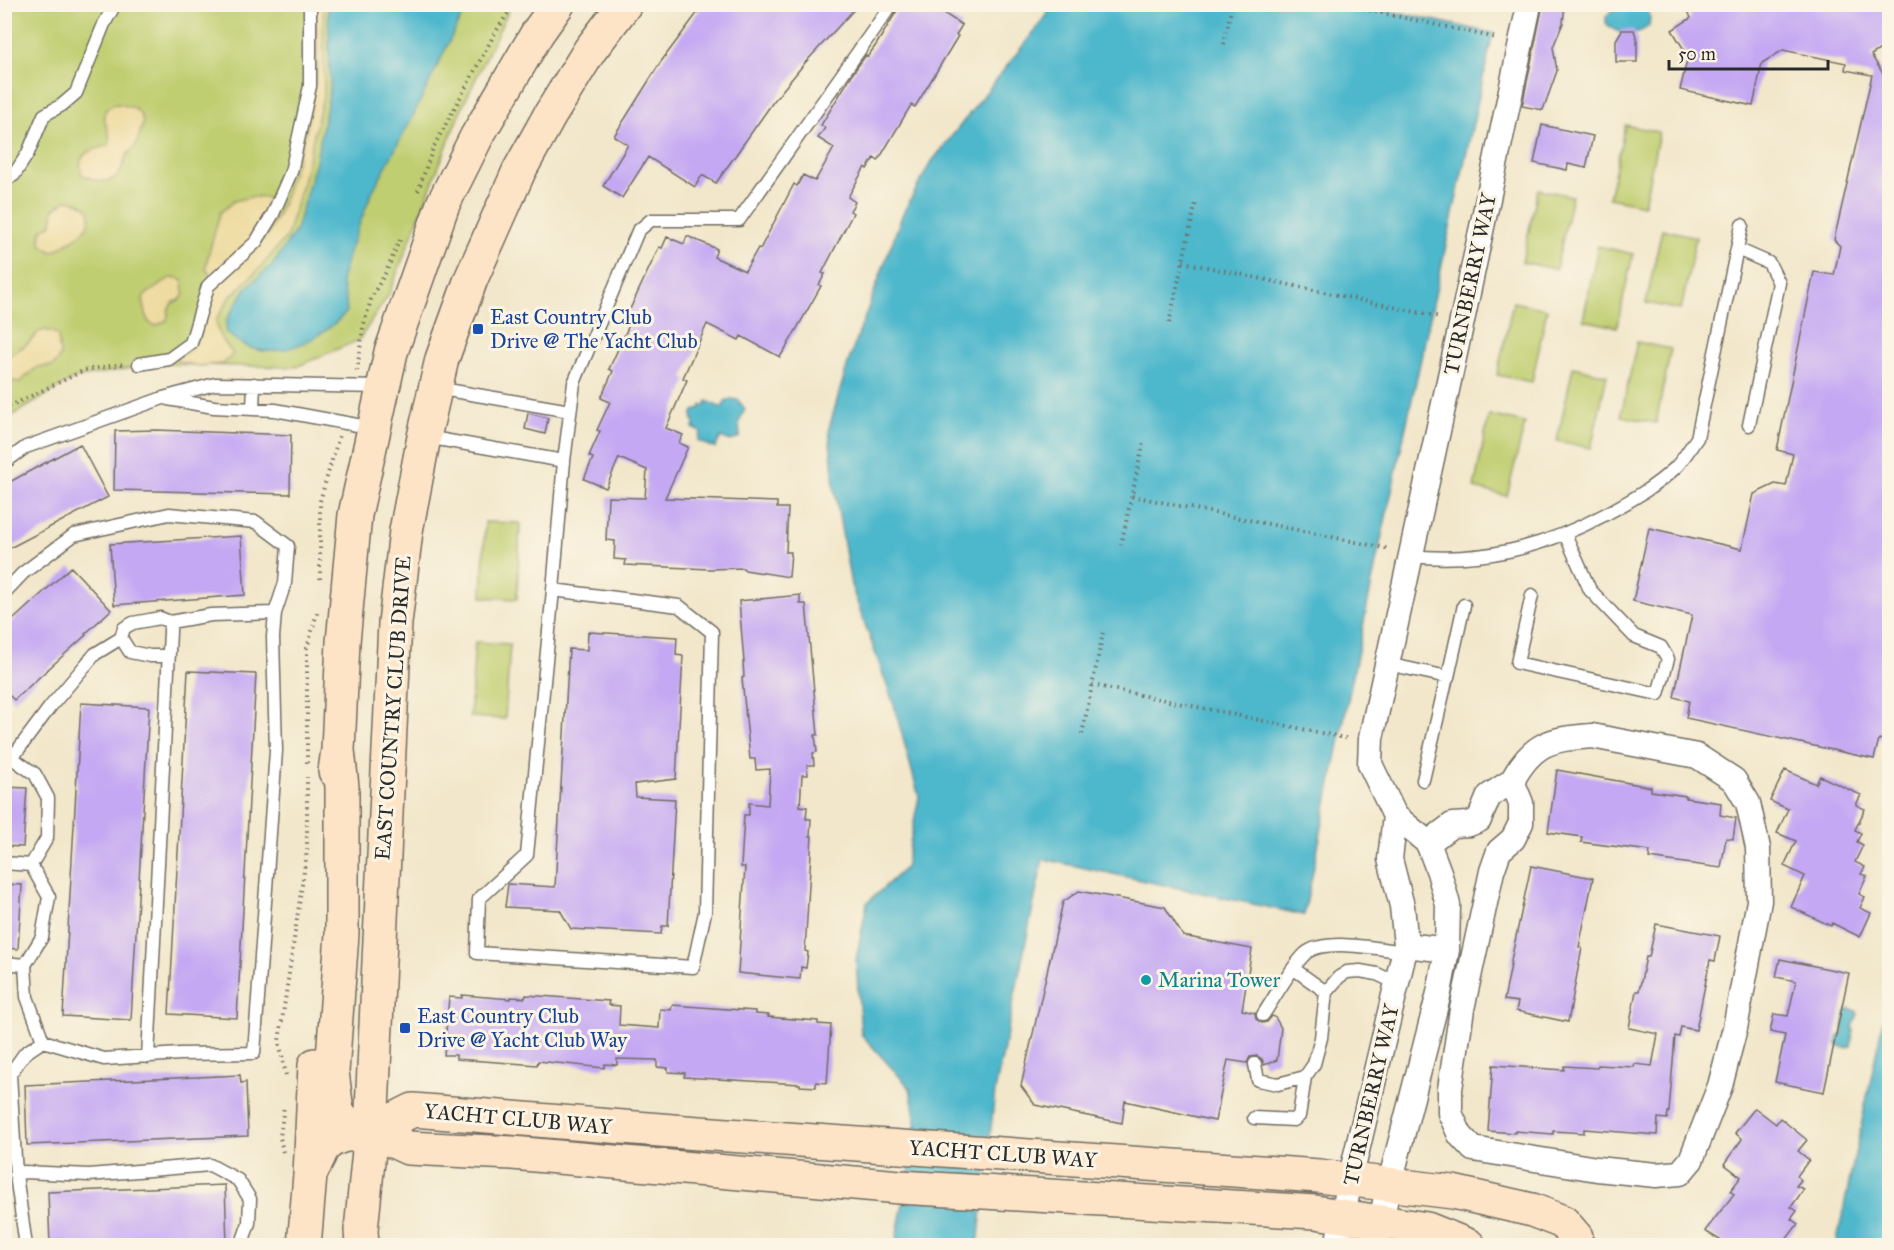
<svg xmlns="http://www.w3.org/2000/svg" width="1894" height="1250" font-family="'IM FELL Great Primer',serif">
	<rect width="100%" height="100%" fill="#fcf5e5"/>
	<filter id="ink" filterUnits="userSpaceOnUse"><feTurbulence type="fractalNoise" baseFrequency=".0167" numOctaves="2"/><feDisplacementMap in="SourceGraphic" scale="12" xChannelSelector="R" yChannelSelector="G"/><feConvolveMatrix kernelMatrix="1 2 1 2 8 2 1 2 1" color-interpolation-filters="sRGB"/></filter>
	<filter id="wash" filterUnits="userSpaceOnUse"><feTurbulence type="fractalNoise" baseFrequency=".008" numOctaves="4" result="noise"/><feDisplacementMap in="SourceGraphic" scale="24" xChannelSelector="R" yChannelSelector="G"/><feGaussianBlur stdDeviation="1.35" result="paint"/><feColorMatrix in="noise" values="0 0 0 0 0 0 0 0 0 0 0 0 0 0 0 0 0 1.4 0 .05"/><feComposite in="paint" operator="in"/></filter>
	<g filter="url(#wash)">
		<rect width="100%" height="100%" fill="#f2e7cb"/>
		<path fill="#bfce70" stroke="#757c4e" stroke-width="1.5" d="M4,5H511L460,112L389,294L359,340L296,367L154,364L75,378L5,420Z
			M1625,125L1659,132L1644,205L1609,198Z
			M1538,189L1572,196L1556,269L1522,262Z
			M1662,229L1696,237L1681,310L1646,303Z
			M1598,246L1633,254L1617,327L1583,320Z
			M1513,302L1547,309L1532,382L1497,375Z
			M1637,342L1671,349L1656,423L1621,416Z
			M1573,367L1607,375L1591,448L1557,441Z
			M1489,415L1525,423L1507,496L1474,488Z
			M485,522L520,523L517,599L482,597Z
			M475,642L510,644L505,719L470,717Z"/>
		<path fill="#eeda9e" stroke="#8c8264" stroke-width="1.5" d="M315,5H323L324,92L303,181L287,236L262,266L230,297L216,320L219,335L233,354L223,364L197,366L177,361L178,357L189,350L200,336L211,290L269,233L281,208L306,131L318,66Z
			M114,104C126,104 142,108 143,123C143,125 137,142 136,145C135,149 130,151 127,155C122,163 123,175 113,179C103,184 92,179 82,175C75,151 91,151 109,145C114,129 92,114 114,104Z
			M251,197H266L272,205L255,237L211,276L206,269L207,260L220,213L234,201Z
			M66,200C102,203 93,230 69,242C62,246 60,250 52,252L42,245L40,237L42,230L52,224L54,209Z
			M170,278H178L183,281L184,294L180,300L174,302L169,308L167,320L156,326L148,322L143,300L144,296Z
			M44,330L53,332L58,335L60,355L57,362L52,366L37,367L20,382L8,380L5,375V358C15,351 30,345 37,333Z"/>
		<path fill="#4eb7cc" stroke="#3c717c" stroke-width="1.5" d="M1615,4L1644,5C1651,11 1650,17 1649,26C1635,37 1618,36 1606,23V17L1615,7Z
			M328,5H467L412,118L371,194L350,249L341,281L346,300L347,312C323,337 280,362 246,346C239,343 232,337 226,333V321L246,288L274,263L296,230L316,161L330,89Z
			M1051,5H1362L1493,33L1378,553L1304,915L1043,859L995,1091L978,1245H895L917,1129L910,1088L861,1034L856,960L867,903L905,868L919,797L894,705L851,585L834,487L829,428L848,363L903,213L930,164L1047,15Z
			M730,399L738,400L745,409L739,422L740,437L731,441L721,437L715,448L698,441L701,432L693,428L694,424L692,415L694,411L701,408L702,405L705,406L707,401L722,408L725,401Z
			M1889,992V1245H1836Z
			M1849,1009L1856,1011L1858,1014L1853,1027L1854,1030L1851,1046L1847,1048L1839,1047L1837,1044L1839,1036L1842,1034L1846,1011Z"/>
		<g id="blocks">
			<path fill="#c4a8f3" d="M704,4H859L804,64L773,102L716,183L702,175L695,187L648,157L622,198L603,186L628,145L614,136L660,63Z
				M901,4H924L937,13L939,10L962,25L956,35L958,36L915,107L911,105L878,161L874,158L867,169L865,167L848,197L855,202L850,211L853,213L822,273L825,274L819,285L821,286L787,346L780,357L741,336L739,340L707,324L683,378L687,380L666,428L683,435L679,443L688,447L665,498L777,502V508H788L786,552H791L789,577L745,570L743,568L709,569L625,565L626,560L614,559L615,541L606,540L608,497L645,498L647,470L619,458L606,488L584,479L593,458L589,456L600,431L597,430L610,402L601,398L613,371L609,369L629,325L624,322L659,247L662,248L667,237L684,244L687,236L717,249L714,257L745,271L758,248L760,249L794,184L797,186L803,175L815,181L834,148L818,138L825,128L821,125L853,73L866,55L868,56L876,45Z
				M1543,4H1565L1563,23L1553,47L1557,71L1543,110L1522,106Z
				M1685,4H1890V43L1871,55L1890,84V741L1879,739L1874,759L1686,718L1689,701L1674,697L1692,615L1633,601L1649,528L1742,549L1754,494L1775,484L1786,486L1793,454L1777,450L1814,272L1834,275L1840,246L1834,240L1872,75L1845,70L1846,63L1783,50L1762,63L1753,106L1680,90L1688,56L1672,30L1691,18Z
				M1622,30H1634L1637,40V62H1616V40Z
				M1542,125L1593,136L1586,168L1568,164L1567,170L1534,163Z
				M528,413L548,418L545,434L525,429Z
				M156,430L291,435L290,494L114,490L115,431Z
				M80,444L108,497L4,551V485Z
				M241,536L245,595L114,605L110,544Z
				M71,567L111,610L85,634L86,635L14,700L4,690V628Z
				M800,595V604H806L818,735H815L817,752L813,753L814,765H807L808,775H802L800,806L807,807L806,819H811L810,836H812L805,951L808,952L806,968L801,967L800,979L738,973L745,867H741L744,815H749V803L768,805L770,769L756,770L755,759H750L742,678L744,677L743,662H744L739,601Z
				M588,632L677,637L676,655L683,656L676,779L635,784L636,797L675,799L668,926H662L661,934L571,929L560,910L505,907L508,884L555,887L569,649L587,650Z
				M188,671L256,674L237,1018L169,1014Z
				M81,703L149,707L131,1020L63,1016Z
				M1557,770L1651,787V791L1686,796V798L1721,803L1720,815L1736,818L1733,839L1726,838L1721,868L1649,858L1650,851L1581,842L1582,837L1548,832Z
				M1785,770L1816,784L1820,776L1861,795L1856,805L1865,809L1855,830L1861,833L1857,842L1863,845L1855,862L1865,867L1861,874L1867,876L1859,894L1865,897L1860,908L1871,913L1860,937L1832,923L1831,926L1791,907L1805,876L1784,866L1796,841L1777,833L1788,809L1770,801Z
				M4,787L27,788L23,847L4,846Z
				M1531,866L1593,878L1579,947L1582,948L1568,1022L1516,1011L1518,1002L1504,1000L1511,965H1510Z
				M4,884L22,885L18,949L4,948Z
				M1079,891L1165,907L1183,936L1252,949L1242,1010L1255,1013L1256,1019L1262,1023L1267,1022L1272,1016L1275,1017L1281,1028L1277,1060L1264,1065L1262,1059L1257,1056L1250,1057L1247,1063L1228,1060L1215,1121L1125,1101L1122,1123L1035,1105L1021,1086L1063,902Z
				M1656,924L1720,936L1715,961L1710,960L1696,1030L1681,1027L1679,1037L1675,1036L1669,1112H1668L1667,1119L1658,1118L1657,1135L1584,1129V1133L1553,1131V1134L1515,1131V1133L1488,1131L1493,1065L1564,1070V1066L1597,1068L1598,1065L1634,1067L1635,1064L1652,1066L1658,1034L1629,1028L1636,991H1639L1646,957H1649Z
				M1780,959L1849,973L1824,1092L1775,1082L1785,1035L1770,1032L1774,1014L1788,1016L1796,981L1776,977Z
				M462,995L511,999V997L525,998L526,995L609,1001L608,1005L620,1006L619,1025L659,1028L660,1009L671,1010L672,1005L755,1011V1014L769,1015L768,1017L818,1021V1024L831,1025L827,1083L816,1082V1087L800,1086V1084L684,1077L685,1073L668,1072V1068L657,1067V1060L617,1059V1065L605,1064L604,1068L538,1061L537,1065L456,1059V1055H444L449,997L462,998Z
				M240,1075L241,1083L246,1082L248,1136L27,1145L25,1085Z
				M1755,1108L1776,1124L1780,1118L1807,1140L1798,1151L1809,1160L1797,1176L1801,1180L1796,1186L1804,1189L1791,1207L1797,1211L1791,1219L1798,1224L1782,1245H1728L1705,1231L1734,1194L1730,1191L1741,1177L1724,1164L1742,1139L1735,1133Z
				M225,1185L227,1244L50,1245L48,1192Z"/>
		</g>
	</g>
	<g filter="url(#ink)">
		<use href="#blocks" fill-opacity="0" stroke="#716d63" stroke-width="1.5"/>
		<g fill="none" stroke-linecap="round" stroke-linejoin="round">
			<g stroke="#716d63" stroke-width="15">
				<path id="lane" d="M4,180L14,175L28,153L44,115L62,105L76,93L104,24L115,4
					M1737,249L1769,263L1779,283L1749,425
					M139,364L169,359L191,343L208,286L256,242L273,214L291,172L310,86V4
					M436,388L570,411
					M168,399L214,407L275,410L373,428
					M253,409L254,384
					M426,437L564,461
					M4,463L26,447L163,398L215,384L381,387
					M1410,556C1482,563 1543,548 1606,514C1630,501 1655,487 1675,468C1683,460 1690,448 1697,438L1742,225
					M553,590L679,606L712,632L705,912L693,967L477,953L479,899L527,855L553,590L564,461L574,383L638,231L651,220H739L892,4
					M4,593L23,573L74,535L169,514L256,522L288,546L285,583L275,613L273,637L276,751L254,1053L180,1054L104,1059L43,1041L27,997L25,965L42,937L49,897L31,865
					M1532,595L1517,663L1658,694L1668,659L1661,647L1634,636L1590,590L1565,534
					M121,638L130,652L150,656H169
					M1387,664L1448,677L1464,605
					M5,756L12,758L35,774L48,798L47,838L31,865
					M12,758L50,707L95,654L121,638L124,628L133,623L160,618L170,622L211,615L275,613
					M1423,780L1447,677
					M4,863L31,865
					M4,963L25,965
					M1294,969L1326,992
					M1263,1015C1274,998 1292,966 1305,954C1323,937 1382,949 1405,952
					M148,1057L170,632V622
					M1255,1064L1258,1080L1278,1084L1305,1077
					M1254,1118L1294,1120L1299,1116L1305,1077L1314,1064L1321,1038L1326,992L1339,977L1347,972L1360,971L1377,974L1398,984
					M16,1175L24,1172L89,1175L210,1165L238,1180L250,1199L249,1223L241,1246
					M26,1246L16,1175L10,1074L25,1053L43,1041"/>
			</g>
			<g stroke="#716d63" stroke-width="27">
				<path id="street" d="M1592,736L1697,756L1734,780L1748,803L1758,848L1759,901L1735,1028L1720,1086L1691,1160L1680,1173L1656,1175L1597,1169L1473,1149L1460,1135L1450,1113V1089L1462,1009L1492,871L1499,851L1513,839L1521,823V803L1512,781C1533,742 1551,739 1592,736Z
					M1428,843L1452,825L1469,824L1479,820L1489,796L1512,781
					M1406,945L1447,950
					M1337,1246L1350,1180L1406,945L1402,906L1390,859L1395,816
					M1376,1246L1385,1202L1439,993L1447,950L1448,905L1439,872L1428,843L1395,816L1370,764L1371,738L1462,321L1528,10"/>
			</g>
			<g stroke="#716d63" stroke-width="36">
				<path id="secondary" d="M338,750L342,787V934L332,1072L337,1111L344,1122L371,1131L408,1148L512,1153L900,1187L1315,1212L1427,1229L1469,1246
					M335,771L338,750L343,642L355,515L391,352L443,204L477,136L538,32L558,4
					M310,1175L323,1147L332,1140L342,1136L371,1131L413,1110L685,1132L1319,1176L1453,1192L1532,1210L1563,1222L1576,1237V1246
					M304,1246L310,1175L315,1065
					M362,1246L361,1230L371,1131L395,623L406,531L424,437L442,359L471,279L519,171L550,115L590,50L625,4"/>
			</g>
			<path stroke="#716d63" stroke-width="4" stroke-dasharray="1.5 4.5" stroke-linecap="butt" d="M1340,4L1497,38
				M1224,44L1232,4
				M418,191L433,148L495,33L514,4
				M1183,262L1440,317
				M1169,323L1196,202
				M357,371L363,328L372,296L386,272L400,240
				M4,409L85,370L123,364
				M1132,496L1390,549
				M1121,545L1143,444
				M320,579V501L339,436
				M1092,685L1350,739
				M1082,734L1103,633
				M307,763V648L317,613
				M286,1075L279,1041L307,851V777
				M283,1152L280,1137L284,1106"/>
			<use href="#lane" stroke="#fff" stroke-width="12"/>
			<use href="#street" stroke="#fff" stroke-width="24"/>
			<use href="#secondary" stroke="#fee4c6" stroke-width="33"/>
		</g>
	</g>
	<g fill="#1a4fb4" stroke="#fcf5e5" stroke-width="2">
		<rect x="472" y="323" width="12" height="12" rx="3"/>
		<rect x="399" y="1022" width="12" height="12" rx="3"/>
	</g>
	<circle fill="#0f9aa8" stroke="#fcf5e5" stroke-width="2" cx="1146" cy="980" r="6"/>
	<g text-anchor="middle" stroke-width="6" stroke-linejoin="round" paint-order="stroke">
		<g font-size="21" fill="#2b2b2b" stroke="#fcf5e5">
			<text transform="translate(1470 284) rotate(-78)" y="7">TURNBERRY WAY</text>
			<text transform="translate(393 708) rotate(-86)" y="7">EAST COUNTRY CLUB DRIVE</text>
			<text transform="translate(1371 1095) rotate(-77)" y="7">TURNBERRY WAY</text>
			<text transform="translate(518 1119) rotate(5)" y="7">YACHT CLUB WAY</text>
			<text transform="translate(1003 1154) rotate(4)" y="7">YACHT CLUB WAY</text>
		</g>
		<g font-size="21" fill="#164399" stroke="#fcf5e5" text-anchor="start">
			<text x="490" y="324">East Country Club<tspan x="490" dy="24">Drive @ The Yacht Club</tspan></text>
			<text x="417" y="1023">East Country Club<tspan x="417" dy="24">Drive @ Yacht Club Way</tspan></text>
		</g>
		<g font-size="21" fill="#0d838f" stroke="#fcf5e5" text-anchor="start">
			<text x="1158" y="987">Marina Tower</text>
		</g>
	</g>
	<rect width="1894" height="1250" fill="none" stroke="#fcf5e5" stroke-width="24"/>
	<path d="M1669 60v9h159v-9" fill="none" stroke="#2b2b2b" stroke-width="3"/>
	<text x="1678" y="60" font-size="18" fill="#2b2b2b" stroke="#fcf5e5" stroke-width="4.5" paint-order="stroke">50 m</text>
</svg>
